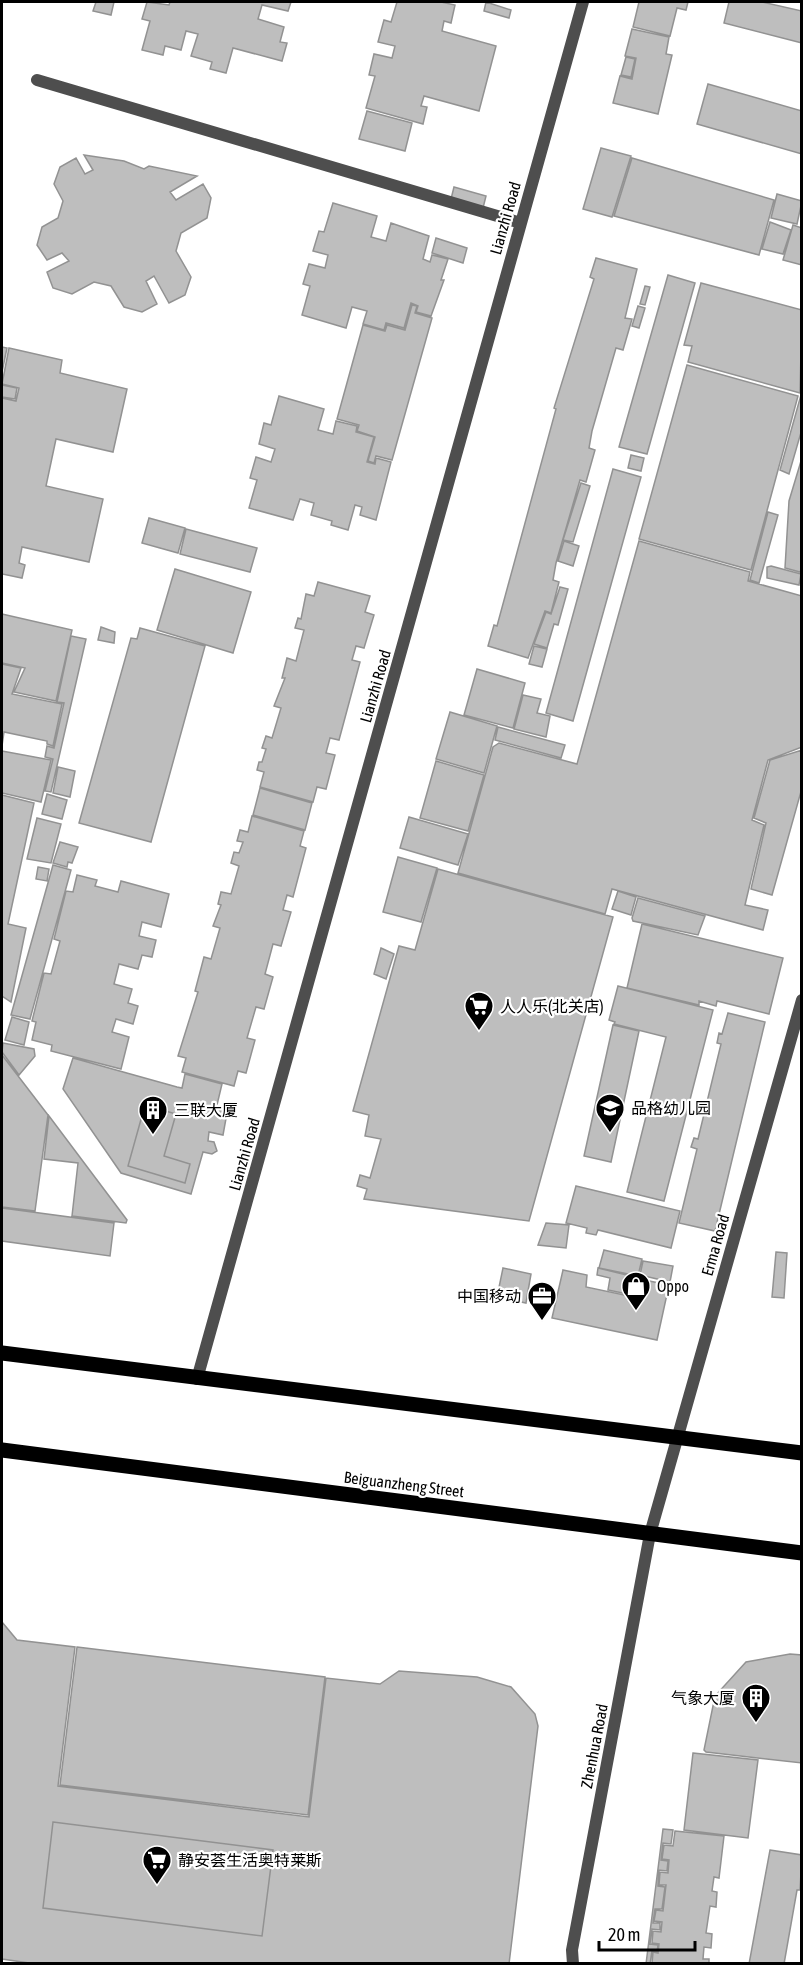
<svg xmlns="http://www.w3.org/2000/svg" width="803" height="1965" font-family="'Asap Condensed','Noto Sans SC',sans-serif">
	<rect width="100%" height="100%" fill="#fff"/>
	<path fill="#bebebe" stroke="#929292" stroke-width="1.5" d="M96,2H114L111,15L93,11Z
		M147,2L169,5L170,2H291L288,11L262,5L258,19L284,27L280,42L287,43L282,61L233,48L226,73L210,69L212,62L191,56L198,34L186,31L181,50L165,46L163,55L142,50L150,21L142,19Z
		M397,2H441L455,5L451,23L444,21L442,31L496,46L479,111L424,96L421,106L427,107L423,124L366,108L375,76L369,75L374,54L392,58L395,46L378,42L384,20L391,22Z
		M486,2L511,10L509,18L484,11Z
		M639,2H688L686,10L677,8L670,36L633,27Z
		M729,2H762L802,11V43L724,23Z
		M632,29L669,37L666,54L672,55L658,114L613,103L620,76L632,79L636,58L625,56Z
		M626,57L635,59L631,77L621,75Z
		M708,84L802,111V154L697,124Z
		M367,111L412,123L405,151L359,139Z
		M601,148L631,156L612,217L583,209Z
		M84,155L124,161L144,169L149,166L197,176L170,192L176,200L203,184L211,198L207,218L181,233L176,251L191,277L185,295L169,303L154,276L146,281L157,304L142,312L124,307L111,286L94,282L72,294L53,288L47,272L69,261L62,253L47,260L37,245L42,227L58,218L63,201L54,184L60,167L76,158L85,174L93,170Z
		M632,158L774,200L759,255L614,216Z
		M454,187L486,196L483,208L451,199Z
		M777,194L802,201L797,224L771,218Z
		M333,203L377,216L371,237L386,241L391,223L429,236L423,259L430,262L432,255L448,259L441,280H444L431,316L416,312L418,306L411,303L404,328L386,323L384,330L363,324L367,311L352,307L346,328L302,315L310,286L303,284L309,264L325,268L328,255L313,251L319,231L324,232Z
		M770,222L791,230L783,254L762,249Z
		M793,225L802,228V265L783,260Z
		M436,238L467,248L463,263L432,253Z
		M596,258L637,269L625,318L632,319L623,350L616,348L592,431L589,448L595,450L586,482L580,480L556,563L553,580L559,582L551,613L545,611L528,658L488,646L494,625L497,626L556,409L554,408L594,279L590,277Z
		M668,275L695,283L647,454L619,447Z
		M701,283L802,310L800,393L688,362L692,346L684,345Z
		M645,286L650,287L645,305L640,304Z
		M412,305L417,306L415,313L432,318L392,460L376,456L374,463L368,461L375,437L357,431L359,425L337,419L363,325L385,331L387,325L405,330Z
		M638,306L645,308L639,328L632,326Z
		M2,347L7,348L2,372Z
		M9,348L62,360L60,373L127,389L113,452L56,439L46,486L103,499L89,562L22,547L19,563L25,565L22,578L2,574V398L16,401L19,388L2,384Z
		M687,365L798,396L751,570L639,539Z
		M2,385L17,388L15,399L2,397Z
		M801,395L802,429L789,474L780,470Z
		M279,396L324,409L318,430L333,434L336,421L357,426L356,432L374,437L367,462L375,464L376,458L391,462L376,520L360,515L362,507L355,505L348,530L331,525L332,521L311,515L314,503L300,499L293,520L249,508L257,480L250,478L256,457L271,462L275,449L259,444L264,423L271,425Z
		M631,455L644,458L641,471L628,468Z
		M801,461L802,567L800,572L785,568L789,501Z
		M613,469L641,477L573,721L546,713Z
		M581,483L590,486L573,542L563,540Z
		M768,512L778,515L759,583L750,580Z
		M149,518L185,528L178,553L142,543Z
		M186,529L257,548L250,572L180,554Z
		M564,541L579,546L573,566L558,561Z
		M639,541L750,572L748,581L802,596V747L768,760L752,820L764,825L745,905L768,910L763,930L612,889L605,914L458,873L493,747L499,743L577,764Z
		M771,566L801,574L799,585L767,578V567Z
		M175,569L251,592L233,653L157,630Z
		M318,582L370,596L365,612L374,615L364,648L356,646L352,660L360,662L339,740L330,738L326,753L335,755L326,789L317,787L313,802L260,787L264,772L257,770L259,762H262L266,749L262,748L266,736L272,738L281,708L274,706L285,678H282L287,658L296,661L304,630L295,628L298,618L301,619L306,594L314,596Z
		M560,587L568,589L558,625L554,624L547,648L534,644L546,612L551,614Z
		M2,614L72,630L56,701L14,692L25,668L2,663Z
		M101,627L115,632L114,643L98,640Z
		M140,628L205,646L151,842L79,823L131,638L137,639Z
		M71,636L86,639L51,792L45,791L53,759L45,757L47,746L54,748L64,703L57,702Z
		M534,646L547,649L542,667L529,664Z
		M2,664L21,668L12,694L62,704L53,746L47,744V741L4,732L2,746Z
		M477,669L525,683L513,728L464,715Z
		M523,695L541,699L537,713L550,716L546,737L514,729Z
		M450,712L497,726L484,773L436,759Z
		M498,727L565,745L561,758L495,740Z
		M802,750V788L772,895L751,889L766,823L754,818L770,760Z
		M2,751L51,760L41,802L2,793Z
		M436,761L484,775L468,831L420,818Z
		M58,767L75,771L70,797L53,793Z
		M260,788L312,803L305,830L253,815Z
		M47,794L67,800L62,819L42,814Z
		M2,795L34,803L8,924L26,928L11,1002L2,996Z
		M252,816L304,831L300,846L306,848L293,897L287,895L283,910L291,912L281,946L273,944L265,974L273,977L264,1009L256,1007L247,1038L255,1040L246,1073L238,1071L234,1086L182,1072L186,1058L178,1056L198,992L195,991L204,957L211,959L220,928L213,926L221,905L218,904L221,892L231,894L239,866L231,863L234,852L239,853L243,842L237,841L240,830L248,832Z
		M409,817L468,834L458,865L400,848Z
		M37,818L61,824L51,863L27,859Z
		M60,842L78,847L72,863L68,862L67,867L53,863Z
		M398,857L437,868L421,922L383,912Z
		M53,865L71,870L30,1019L11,1015Z
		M38,867L49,869L47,881L36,879Z
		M438,869L613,917L529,1221L364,1199L367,1189L357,1186L360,1175L370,1178L381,1139L365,1136L369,1115L353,1111L399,946L415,950Z
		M77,875L97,880L95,886L118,892L121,881L169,894L161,927L142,922L139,936L156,940L152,957L142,955L138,969L119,964L114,984L132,989L128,1003L138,1006L133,1024L116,1019L112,1032L129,1037L121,1069L51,1051L52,1045L32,1040L36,1022L32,1021L44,973L51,974L60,941L54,939L66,891L73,892Z
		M618,891L636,897L631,915L612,909Z
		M638,898L705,916L698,935L633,921L632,918Z
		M642,924L783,958L769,1014L717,1001L716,1006L699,1001V1005L627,988Z
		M381,948L394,954L386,979L374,974Z
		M618,986L713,1010L664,1201L627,1192L666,1037L614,1024L615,1022L609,1020Z
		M728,1013L765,1022L715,1231L679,1223L697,1149L691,1147L694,1138L698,1139L721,1044L717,1043L719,1033L722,1034Z
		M12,1017L29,1022L24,1045L5,1040Z
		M613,1025L639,1031L611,1162L584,1156Z
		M3,1043L34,1049L35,1056L19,1075L2,1052Z
		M2,1055L48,1115L35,1211L2,1207Z
		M73,1058L177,1087L182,1088L185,1074L222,1084L216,1109L227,1113L223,1135L209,1132L208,1141L214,1142L217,1151L212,1154L203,1152L191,1194L121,1173L63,1089Z
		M145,1105L176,1114L164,1156L190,1164L185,1183L128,1166Z
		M49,1116L127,1220L126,1223L72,1216L78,1163L44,1159Z
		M576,1186L680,1211L671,1248L598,1230L596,1235L586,1233L587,1228L566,1223Z
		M2,1208L114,1223L110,1256L2,1241Z
		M546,1223L569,1225L566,1248L538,1245Z
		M604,1250L642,1259L638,1276L599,1268Z
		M776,1252L787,1253L784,1298L772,1297Z
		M643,1261L673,1266L670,1282L640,1275Z
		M503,1268L531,1274L526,1303L497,1297Z
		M598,1268L639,1278L641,1280L637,1296L608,1290L610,1278L597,1275Z
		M563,1270L587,1275L586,1287L638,1298L642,1287L648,1288L649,1281L669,1285L657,1340L552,1318Z
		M2,1622L17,1640L75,1647L58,1786L309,1817L326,1678L380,1684L399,1671L477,1677L511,1687L535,1714L538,1726L509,1964H36L2,1959Z
		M77,1647L325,1677L308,1815L60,1785Z
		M790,1654L802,1655V1763L706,1752L704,1750L715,1696L746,1662Z
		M693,1753L758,1760L748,1838L684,1830Z
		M53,1822L273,1850L262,1936L43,1908Z
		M663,1829L673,1830L671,1844L663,1843L661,1860L668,1861L667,1871L659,1870L658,1886L665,1887L662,1909H655L653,1923H660V1930L652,1929L650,1944L658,1945L657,1952L652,1951L650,1964H646Z
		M675,1831L724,1836L719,1878L714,1877L712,1891L717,1892L716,1907L710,1906L706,1933L712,1934L711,1948L704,1947L703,1959H709V1964H652L653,1952L658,1953L659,1944L652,1943L653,1931L661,1932L662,1922L654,1921L656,1910L663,1911L666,1885H659L660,1872L668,1873L669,1860L662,1859L664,1845L673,1846Z
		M770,1850L802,1855L800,1890H797L784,1964H749Z"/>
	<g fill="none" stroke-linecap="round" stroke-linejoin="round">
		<path stroke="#4e4e4e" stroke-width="12" d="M37,80L521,223
			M197,1379L583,2
			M650,1534L802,1000"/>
		<path stroke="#4e4e4e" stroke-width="12" d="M573,1964L572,1950L650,1534"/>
		<path stroke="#000" stroke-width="15" d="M2,1353L802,1453
			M2,1450L802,1553"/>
	</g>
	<defs>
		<g id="supermarket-pin" transform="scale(1.5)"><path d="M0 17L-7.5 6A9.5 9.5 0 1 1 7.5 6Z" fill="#000" stroke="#fff"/><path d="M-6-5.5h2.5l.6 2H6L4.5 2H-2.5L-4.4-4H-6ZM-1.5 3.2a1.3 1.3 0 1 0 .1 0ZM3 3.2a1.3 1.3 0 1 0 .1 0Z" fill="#fff"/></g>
		<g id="school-pin" transform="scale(1.5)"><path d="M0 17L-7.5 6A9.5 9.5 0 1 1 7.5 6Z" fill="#000" stroke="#fff"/><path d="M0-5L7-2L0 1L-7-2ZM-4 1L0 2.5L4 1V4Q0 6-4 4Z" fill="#fff"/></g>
		<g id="building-pin" transform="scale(1.5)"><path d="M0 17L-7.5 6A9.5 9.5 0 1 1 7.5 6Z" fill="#000" stroke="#fff"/><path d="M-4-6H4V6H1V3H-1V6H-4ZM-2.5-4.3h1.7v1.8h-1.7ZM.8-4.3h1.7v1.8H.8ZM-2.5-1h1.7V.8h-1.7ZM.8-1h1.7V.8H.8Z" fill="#fff"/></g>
		<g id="shop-pin" transform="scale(1.5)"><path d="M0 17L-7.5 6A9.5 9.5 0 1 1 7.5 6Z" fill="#000" stroke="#fff"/><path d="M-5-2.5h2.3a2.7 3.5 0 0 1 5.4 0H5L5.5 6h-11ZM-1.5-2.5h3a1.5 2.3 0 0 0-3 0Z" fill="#fff"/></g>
		<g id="office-pin" transform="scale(1.5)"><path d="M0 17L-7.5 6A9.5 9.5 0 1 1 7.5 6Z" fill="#000" stroke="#fff"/><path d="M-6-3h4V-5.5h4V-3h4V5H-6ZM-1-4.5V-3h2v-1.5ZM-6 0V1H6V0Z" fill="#fff"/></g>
	</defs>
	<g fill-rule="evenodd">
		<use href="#supermarket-pin" x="479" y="1006"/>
		<use href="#school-pin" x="610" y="1108"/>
		<use href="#building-pin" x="153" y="1110"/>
		<use href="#shop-pin" x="636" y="1286"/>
		<use href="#office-pin" x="542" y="1296"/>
		<use href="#building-pin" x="756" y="1698"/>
		<use href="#supermarket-pin" x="157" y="1860"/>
	</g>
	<g text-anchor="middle" stroke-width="4.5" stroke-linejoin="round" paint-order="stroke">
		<g font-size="16" fill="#000" stroke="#fff">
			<text transform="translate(505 218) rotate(-74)" y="6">Lianzhi Road</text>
			<text transform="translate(375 686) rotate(-74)" y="6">Lianzhi Road</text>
			<text transform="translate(244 1154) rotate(-74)" y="6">Lianzhi Road</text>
			<text transform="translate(715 1245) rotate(-74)" y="6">Erma Road</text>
			<text transform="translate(404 1484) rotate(7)" y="6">Beiguanzheng Street</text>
			<text transform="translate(594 1746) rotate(-79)" y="6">Zhenhua Road</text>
		</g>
		<g font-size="16" fill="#000" stroke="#fff" text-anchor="start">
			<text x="500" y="1012">人人乐(北关店)</text>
			<text x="631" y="1114">品格幼儿园</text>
			<text x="174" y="1116">三联大厦</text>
			<text x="657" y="1292">Oppo</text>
			<text x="521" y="1302" text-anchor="end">中国移动</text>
			<text x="735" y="1704" text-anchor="end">气象大厦</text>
			<text x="178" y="1866">静安荟生活奥特莱斯</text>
		</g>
	</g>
	<rect width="803" height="1965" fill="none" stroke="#000000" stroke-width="6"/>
	<path d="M599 1941v9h96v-9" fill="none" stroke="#000000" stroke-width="3"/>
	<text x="608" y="1941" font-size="18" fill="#000000" stroke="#ffffff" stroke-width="4.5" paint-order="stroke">20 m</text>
</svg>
